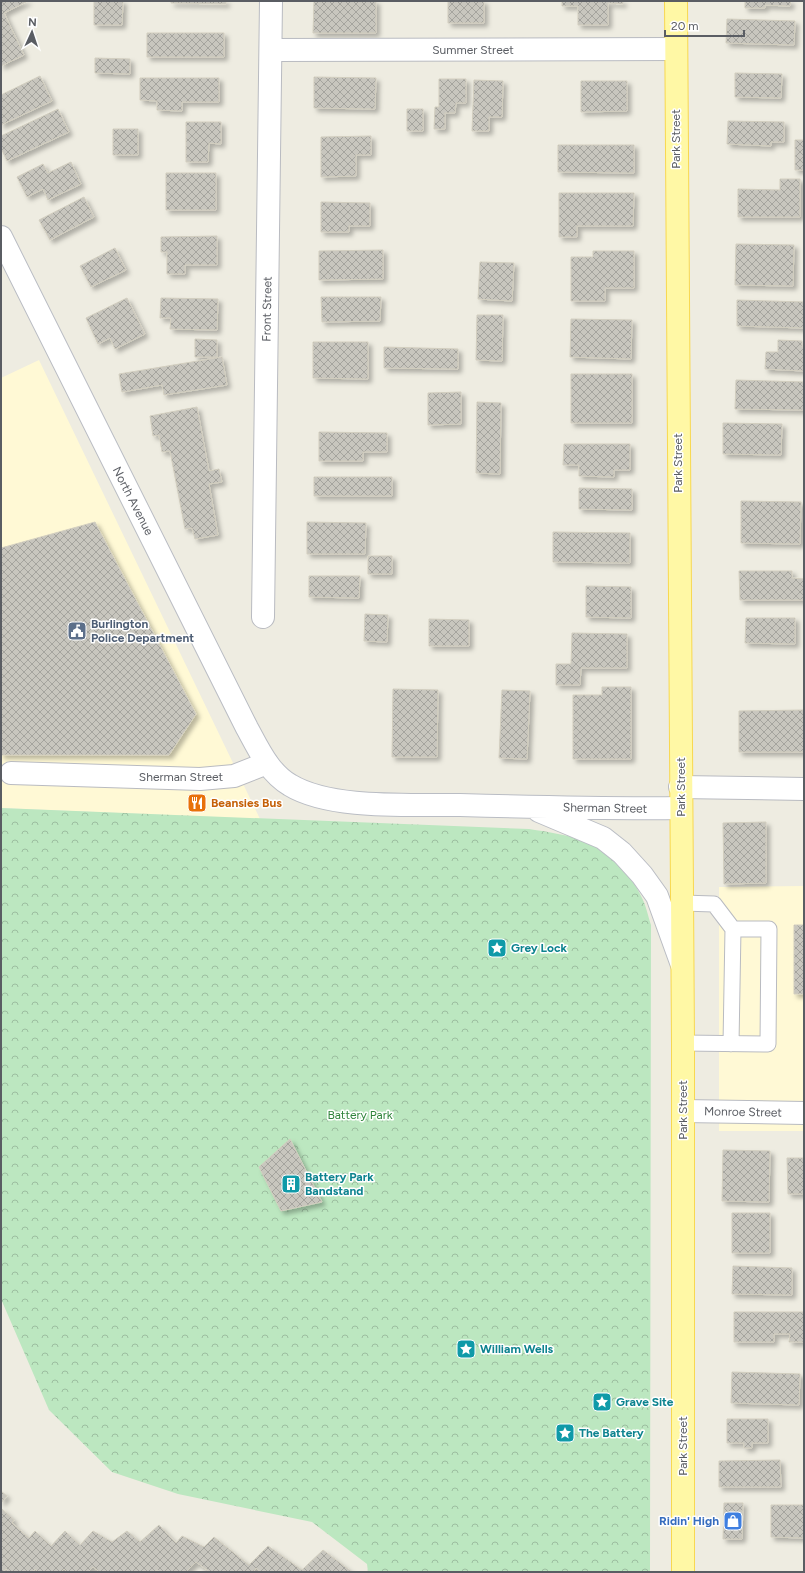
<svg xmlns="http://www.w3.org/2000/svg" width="805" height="1573" font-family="Figtree,sans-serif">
	<defs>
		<pattern id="forest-crowns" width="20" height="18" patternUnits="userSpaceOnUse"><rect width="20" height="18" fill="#bce7c0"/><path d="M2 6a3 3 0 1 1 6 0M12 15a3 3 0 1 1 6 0" fill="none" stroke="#9cbea0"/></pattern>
		<pattern id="building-cross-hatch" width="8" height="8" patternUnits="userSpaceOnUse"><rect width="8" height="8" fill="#c8c6be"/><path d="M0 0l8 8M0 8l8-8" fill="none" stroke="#a5a49e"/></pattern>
		<filter id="shadow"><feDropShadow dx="3.5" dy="3.5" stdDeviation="2" flood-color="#0004"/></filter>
	</defs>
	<rect width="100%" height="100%" fill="#eeece1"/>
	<path fill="#fff9d5" d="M39,360L260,819L1,808V378Z
		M804,886V1131H719V887Z"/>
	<path fill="url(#forest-crowns)" d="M1,808L529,829C549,832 570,835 589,843C610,852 632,876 641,896C646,905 648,916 651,925L650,1572H368L367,1564L312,1522L178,1494L112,1472L49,1410L1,1299Z"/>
	<path fill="url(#building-cross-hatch)" stroke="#d2cebf" filter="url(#shadow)" d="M1,1H28L4,13L24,55L1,66Z
		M94,1H123L122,25H94Z
		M171,1H226V4L171,3Z
		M314,1H376V33H313Z
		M448,1H484V23H448Z
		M562,1H623V4L608,3V25H578V6H562Z
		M745,1H791L790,6L765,5V8H745Z
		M727,19L795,21L794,45L726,43Z
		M147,33H224V57H147Z
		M95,58L130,59V74L95,73Z
		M735,73L782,74L781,98L735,97Z
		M40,76L52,101L1,125V95Z
		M314,77L376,78L375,109L314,108Z
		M140,78H219V102H182V111L157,110V101L140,100Z
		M439,79H466V103H456L455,113H445V129H434L435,107H439Z
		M474,80L503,81L502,117H489V131H472Z
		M581,81H627V111L581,112Z
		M58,109L69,132L7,161L1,148V136Z
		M407,109H423V131H407Z
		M728,121L784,122V142H771V146L727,144Z
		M186,122H221V144L209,143L208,162H186Z
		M113,129H138V155H113Z
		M371,136V155H356V176L321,177V137Z
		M795,140H804V170H795Z
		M558,145H634V173L558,172Z
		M71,162L81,184L48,200L43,189L27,197L17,177L43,164L48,173Z
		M166,173H216V210H166Z
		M780,179H800V217H738V189L780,190Z
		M559,193H634L633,226H577V237H559Z
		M84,197L94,217L50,240L39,220Z
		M321,202L370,203V226H349V232H321Z
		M217,236V265H185V274H167V252H161V237Z
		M736,244L794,245L793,286L735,285Z
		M115,248L126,270L91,287L80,266Z
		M383,250V279L319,280V251Z
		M593,251H634V288H605V301H571V257H593Z
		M480,262L514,263L512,301L478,299Z
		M321,297H381L380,321L322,322Z
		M127,298L145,334L115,349L110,338L98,344L86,318Z
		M161,298L218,299L217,330L170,329L171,318H160Z
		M737,300L804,302V328L737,326Z
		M477,315H503L502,361L476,360Z
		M571,319L632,320L631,359L570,357Z
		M195,339L217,340V357H195Z
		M778,340L802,341V347H804V371L765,369L766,352H778Z
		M313,342H368V379L313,378Z
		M384,347L458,349V369L384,368Z
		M222,357L227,385L164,395L162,385L122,392L119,374Z
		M571,374H632V423H571Z
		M736,380L804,382V410L735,409Z
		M461,392V424L428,425V393Z
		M477,402L501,403L500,474L476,473Z
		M197,407L209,471L219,469L222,482L209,484L218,535L195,539L192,528L185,529L170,451L162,452L159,435L153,436L150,416Z
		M723,423L782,424L781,455L723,454Z
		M319,432L387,433V452H363V461H319Z
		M564,444H630V470H614V477L579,476V465H563Z
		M314,477H392V496H314Z
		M579,488L632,489V510L579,509Z
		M741,501L801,502L800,544L741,543Z
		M95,522L196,714L169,755H1V548Z
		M307,522L366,523L365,554H307Z
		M553,532L630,533V563L553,562Z
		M368,556H392V574H368Z
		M739,571H792V578L804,579V600H740Z
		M309,576H360L359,598L309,597Z
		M586,586L631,587V618L586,617Z
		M365,614L388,615L387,642L364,641Z
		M746,618H795V644L745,643Z
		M429,619L469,620V646H429Z
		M572,633L627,634V668H581L580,685H556V664H571Z
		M602,687H631V759H573V695H602Z
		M393,689L438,690L437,757H392Z
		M502,690L530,691L527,759L499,758Z
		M804,710V752H739V711Z
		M766,822V883L724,884L723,823Z
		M794,925H804V994H794Z
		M290,1139L322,1202L281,1211L259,1167Z
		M723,1150L770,1151L769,1202L722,1201Z
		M787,1158H804V1194H788Z
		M732,1213H770V1253H732Z
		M733,1266L792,1268V1295L732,1294Z
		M734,1312H804V1342H789L790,1334H774V1342H734Z
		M732,1372L800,1374L799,1405L731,1403Z
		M727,1419H768V1443H752V1448H744V1443H727Z
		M780,1460L781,1487H719V1461Z
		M1,1491L7,1496L1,1503Z
		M724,1503H743L742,1539H723Z
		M771,1505H804V1538L771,1537Z
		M1,1508L14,1520L12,1523L29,1538L35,1531L51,1546L65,1531L80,1545L93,1531L112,1542L127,1531L140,1542L159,1525L176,1543L182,1536L204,1547L214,1537L249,1565L268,1546L302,1570L323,1550L352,1572H261L256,1568L253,1572H210L196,1562L186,1572H160L157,1570L154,1572H125L123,1571L122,1572H100L93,1567L88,1572H67L64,1569L61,1572H38L35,1569L33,1572H9L6,1569L3,1572H1Z"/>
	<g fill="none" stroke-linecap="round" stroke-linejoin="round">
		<g stroke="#b9bbc1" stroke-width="17">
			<path id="service" d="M682,903L714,904L733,929H769L768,1044L683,1043
				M731,1044L733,929"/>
		</g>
		<g stroke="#b9bbc1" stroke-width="24">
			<path id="minor" d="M271,50L676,49
				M263,617L271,1
				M11,773L200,779L234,776L267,763
				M680,787L804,789
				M683,1111L804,1113"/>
		</g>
		<g stroke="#babdc4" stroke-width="24">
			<path id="secondary" d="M1,237L247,728C258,748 269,773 290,785C331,810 412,804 460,805C533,807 607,809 681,808
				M539,811L603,838L622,853L642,875L657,896L682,965"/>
		</g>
		<g stroke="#f8d850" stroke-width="24">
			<path id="primary" d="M676,1L683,1043V1572"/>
		</g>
		<use href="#service" stroke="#fff" stroke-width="15"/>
		<use href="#minor" stroke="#fff" stroke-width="22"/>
		<use href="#secondary" stroke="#fff" stroke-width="22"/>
		<use href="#primary" stroke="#fff8a5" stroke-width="22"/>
	</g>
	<defs>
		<g id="civic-square" transform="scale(1)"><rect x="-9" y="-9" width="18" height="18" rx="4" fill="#5c6f8a" stroke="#fff"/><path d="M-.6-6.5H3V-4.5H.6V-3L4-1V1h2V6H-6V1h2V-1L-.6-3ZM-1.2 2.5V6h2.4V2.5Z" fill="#fff"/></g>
		<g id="restaurant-square" transform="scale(1)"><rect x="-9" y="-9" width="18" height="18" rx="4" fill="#e8710a" stroke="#fff"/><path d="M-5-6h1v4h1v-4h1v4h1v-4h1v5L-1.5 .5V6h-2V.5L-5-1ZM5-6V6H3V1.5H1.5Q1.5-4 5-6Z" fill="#fff"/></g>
		<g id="sight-square" transform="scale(1)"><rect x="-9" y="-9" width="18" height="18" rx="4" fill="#0f9aa8" stroke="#fff"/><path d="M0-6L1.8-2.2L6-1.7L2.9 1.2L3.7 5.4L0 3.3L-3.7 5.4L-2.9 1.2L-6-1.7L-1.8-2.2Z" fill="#fff"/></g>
		<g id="building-square" transform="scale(1)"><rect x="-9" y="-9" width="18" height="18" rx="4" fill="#0f9aa8" stroke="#fff"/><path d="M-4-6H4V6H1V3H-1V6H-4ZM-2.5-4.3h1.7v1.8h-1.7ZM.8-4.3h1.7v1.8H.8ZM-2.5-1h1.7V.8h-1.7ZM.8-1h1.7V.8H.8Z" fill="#fff"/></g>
		<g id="shop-square" transform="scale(1)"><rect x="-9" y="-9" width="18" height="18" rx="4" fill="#3f7fe0" stroke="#fff"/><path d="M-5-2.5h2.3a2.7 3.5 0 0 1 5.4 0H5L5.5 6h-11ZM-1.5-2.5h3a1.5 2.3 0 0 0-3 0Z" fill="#fff"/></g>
	</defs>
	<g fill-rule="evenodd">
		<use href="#civic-square" x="77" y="631"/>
		<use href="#restaurant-square" x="197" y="803"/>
		<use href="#sight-square" x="497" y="948"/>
		<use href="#building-square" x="291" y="1184"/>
		<use href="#sight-square" x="466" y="1349"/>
		<use href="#sight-square" x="602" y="1402"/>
		<use href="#sight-square" x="565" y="1433"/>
		<use href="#shop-square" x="733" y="1521"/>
	</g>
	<g text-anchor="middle" stroke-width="3" stroke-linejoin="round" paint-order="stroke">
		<g font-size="12" fill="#5a5d63" stroke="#fff">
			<text x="473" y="54">Summer Street</text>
			<text transform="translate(676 139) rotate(-90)" y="4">Park Street</text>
			<text transform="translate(267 309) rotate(-89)" y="4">Front Street</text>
			<text transform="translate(678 463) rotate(-90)" y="4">Park Street</text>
			<text transform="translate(133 501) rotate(63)" y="4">North Avenue</text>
			<text x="181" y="781">Sherman Street</text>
			<text transform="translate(681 787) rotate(-90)" y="4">Park Street</text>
			<text transform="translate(605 808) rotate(1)" y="4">Sherman Street</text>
			<text transform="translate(683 1110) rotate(-90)" y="4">Park Street</text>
			<text transform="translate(743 1112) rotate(1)" y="4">Monroe Street</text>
			<text transform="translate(683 1446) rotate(-90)" y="4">Park Street</text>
		</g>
		<g font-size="12" font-weight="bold" fill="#4e5e75" stroke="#fff" text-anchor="start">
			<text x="91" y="628">Burlington<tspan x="91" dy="14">Police Department</tspan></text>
		</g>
		<g font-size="12" font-weight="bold" fill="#c56008" stroke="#fff" text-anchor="start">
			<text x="211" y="807">Beansies Bus</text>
		</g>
		<g font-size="12" font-weight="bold" fill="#0d838f" stroke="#fff" text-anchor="start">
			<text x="511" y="952">Grey Lock</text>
			<text x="305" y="1181">Battery Park<tspan x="305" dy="14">Bandstand</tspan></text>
			<text x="480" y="1353">William Wells</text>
			<text x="616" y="1406">Grave Site</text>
			<text x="579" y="1437">The Battery</text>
		</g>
		<g font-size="12" fill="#30843c" stroke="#fff">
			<text x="360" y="1119">Battery Park</text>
		</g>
		<g font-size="12" font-weight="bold" fill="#366cbe" stroke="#fff" text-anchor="end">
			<text x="719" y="1525">Ridin' High</text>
		</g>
	</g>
	<rect width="805" height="1573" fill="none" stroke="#5a5d63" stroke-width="4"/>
	<g transform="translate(32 32) rotate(3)" stroke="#ffffff" stroke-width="3" paint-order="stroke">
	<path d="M0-3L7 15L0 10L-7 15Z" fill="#5a5d63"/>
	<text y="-6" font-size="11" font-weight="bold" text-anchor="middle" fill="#5a5d63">N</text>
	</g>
	<path d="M665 30v6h79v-6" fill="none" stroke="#5a5d63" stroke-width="2"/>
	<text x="671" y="30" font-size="12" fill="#5a5d63" stroke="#ffffff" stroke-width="3" paint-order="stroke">20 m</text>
</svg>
